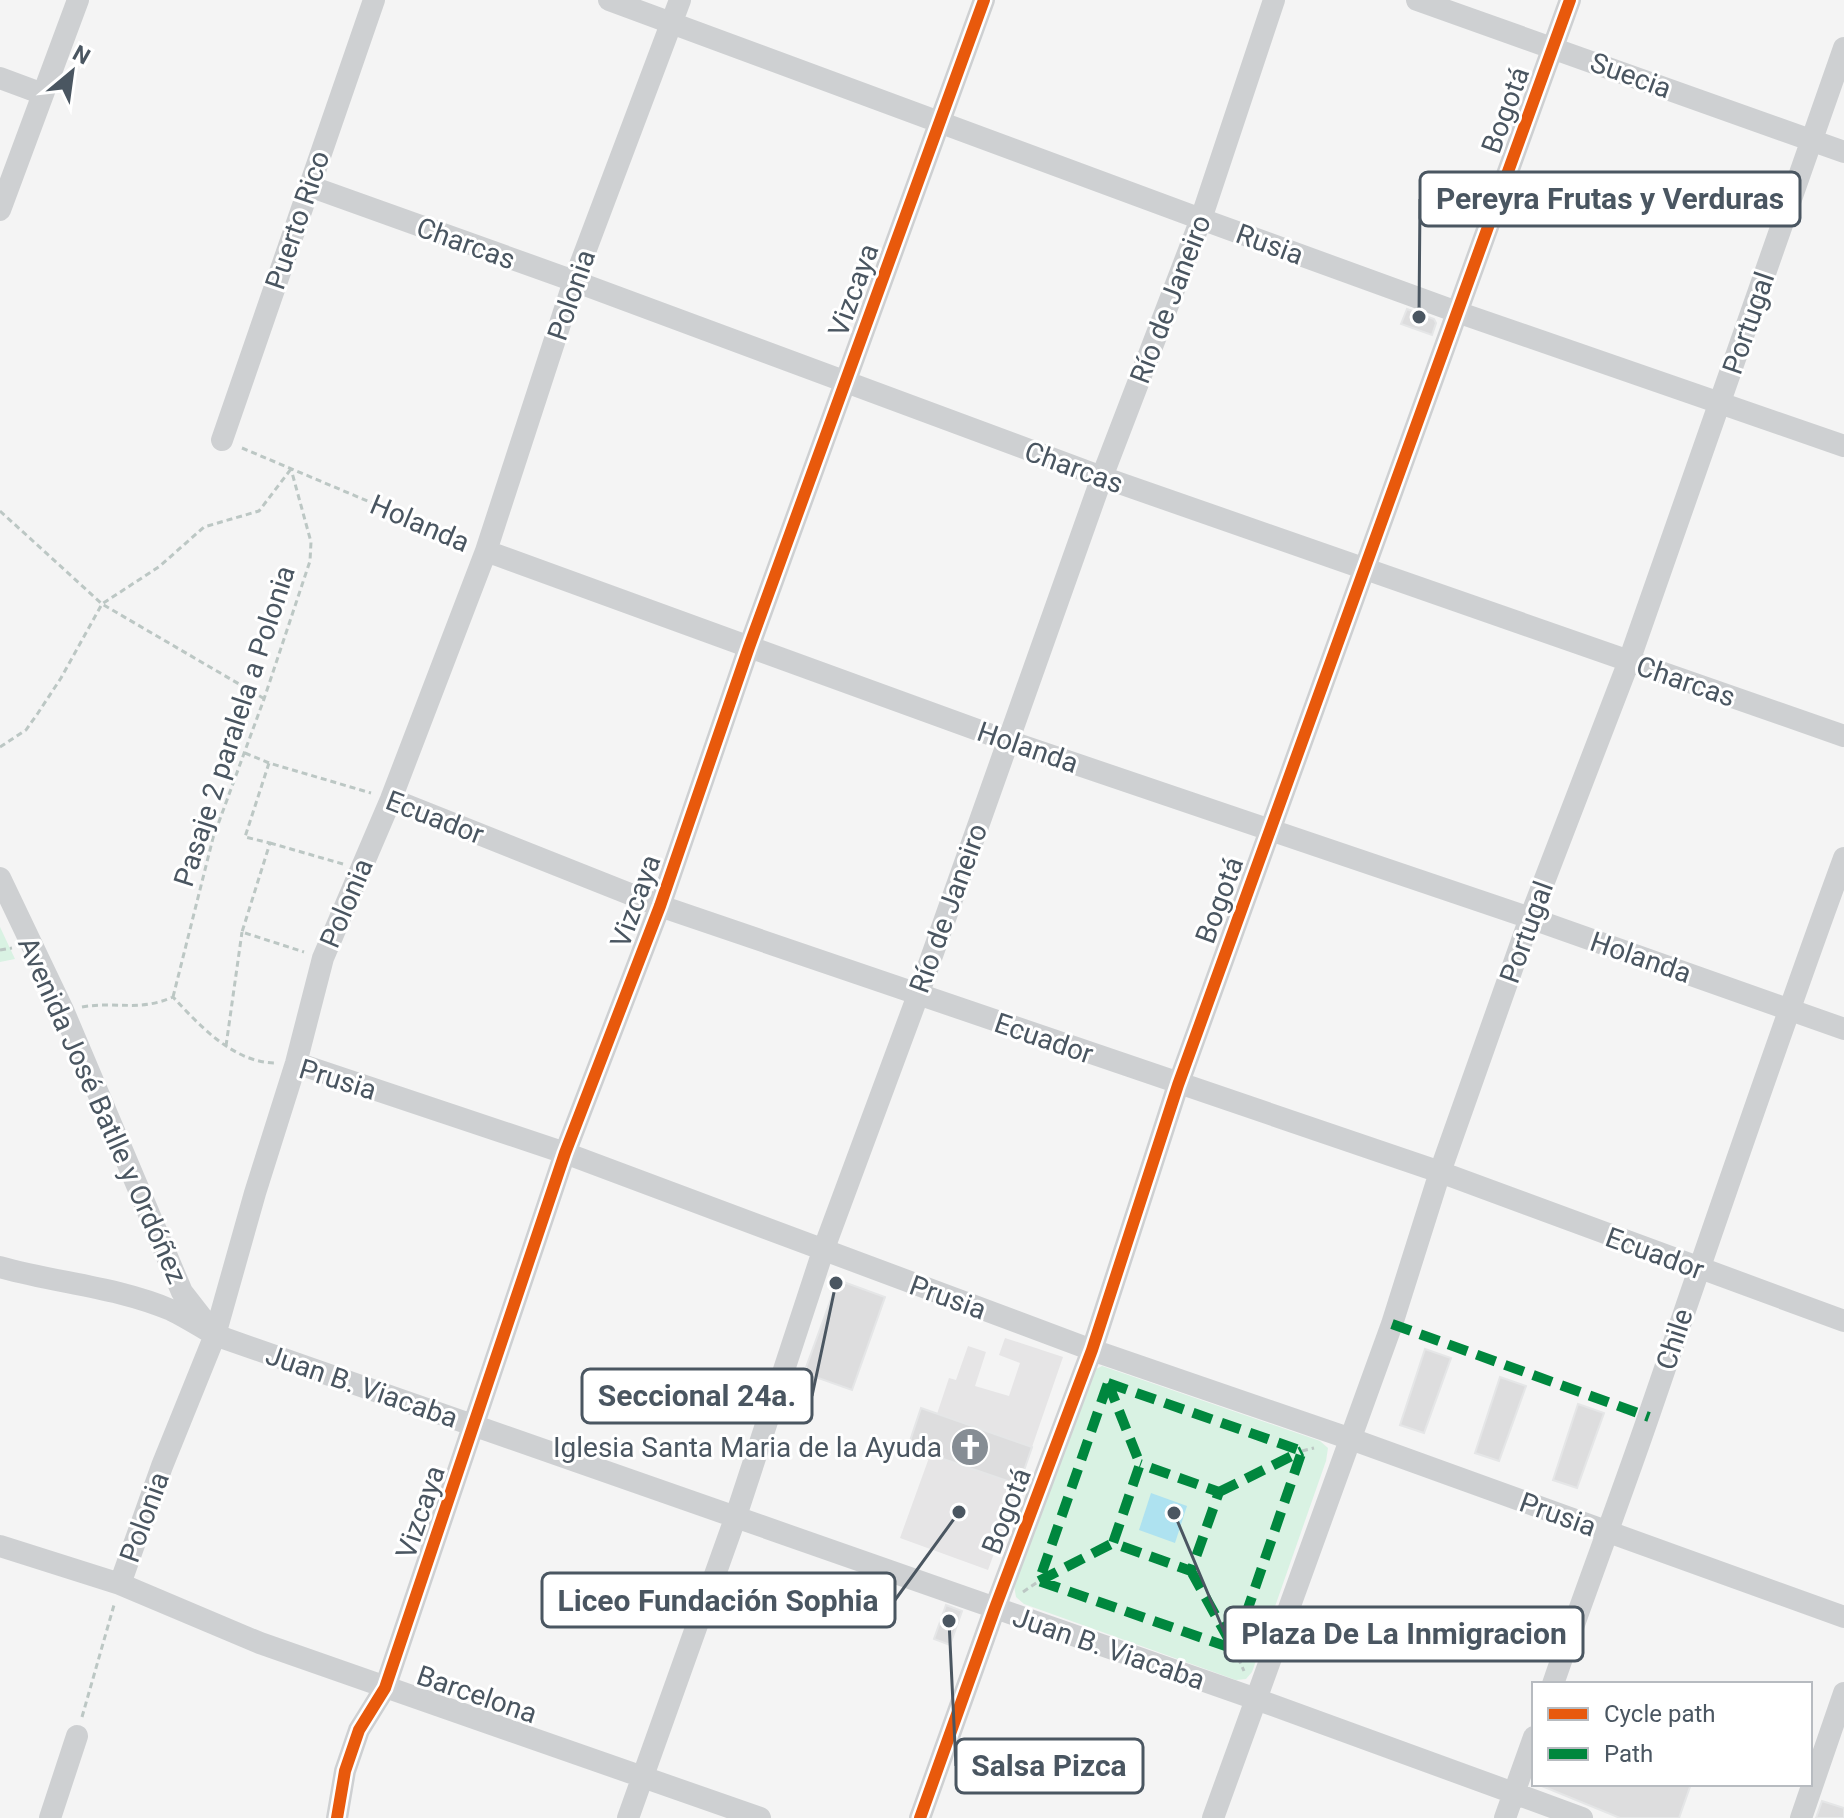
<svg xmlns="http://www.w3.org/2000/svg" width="1844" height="1818" font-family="Roboto,sans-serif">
	<rect width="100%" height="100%" fill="#f4f4f4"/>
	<path fill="#e6e5e6" d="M1005,1338L1063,1357L1032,1447L937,1414L949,1378L956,1380L968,1346L986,1352L975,1386L1009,1396L1020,1363L999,1355Z
		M930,1455L1019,1485L988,1570L900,1538Z"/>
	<path fill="#d9f2e3" d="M0,927L15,959L0,962Z
		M1102,1366L1320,1441L1328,1448L1326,1461L1252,1672L1246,1679L1236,1680L1024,1604L1016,1597L1014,1586L1094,1370Z"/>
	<path fill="#aee2f0" d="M1151,1493L1187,1506L1175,1543L1139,1530Z"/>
	<path fill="#ddddde" stroke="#e5e6e7" stroke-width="2" d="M1407,309L1434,319L1436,323L1432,335L1401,324Z
		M838,1280L885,1297L852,1390L804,1373Z
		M1425,1349L1451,1358L1424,1433L1400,1425Z
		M1500,1377L1526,1386L1499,1461L1475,1453Z
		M1578,1404L1604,1413L1577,1488L1553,1480Z
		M921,1408L1032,1447L1019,1485L908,1447Z
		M946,1605L962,1611L950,1645L934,1639Z
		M1537,1784H1691L1679,1818H1620Z
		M1822,1801L1844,1808V1818H1816Z"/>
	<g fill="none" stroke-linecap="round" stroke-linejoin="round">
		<path stroke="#bcc7c4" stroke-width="3" stroke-dasharray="6 4" stroke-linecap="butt" d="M242,448L467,543
			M0,511L102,604L263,698
			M0,747L26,730L38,713L61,678L102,604L160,566L204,527L259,511L291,469
			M245,753L269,763L371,793
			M269,763L245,837L270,843L242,932L304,952
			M270,843L343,864
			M0,950L12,948
			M173,997L213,838L264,699L310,561L311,542L291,469
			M82,1007C117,1001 139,1012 173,997C200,1026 234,1063 276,1063
			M226,1046L242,932
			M1302,1451L1314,1448
			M1023,1592L1039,1581
			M1234,1649L1244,1671
			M82,1717L114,1605"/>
		<path stroke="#ced0d2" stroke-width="22" d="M609,0L1201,219L1457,312L1844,446
			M1417,0L1844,152
			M0,78L43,94
			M309,186L574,281L1102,477L1844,736
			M0,210L78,0
			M222,440L374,0
			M486,551L1008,741L1530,918L1844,1029
			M391,799L660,906L1440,1172L1844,1321
			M0,878L63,1010L182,1292L210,1328
			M296,1063L565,1153L1092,1350L1351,1439L1844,1617
			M0,1267C57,1283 117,1287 171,1310C186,1317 201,1327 215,1335L1256,1699L1582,1818
			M0,1546L120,1584L260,1643L760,1818
			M120,1584L162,1466L215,1335L255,1193L296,1063L323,958L391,799L486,551L574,281L680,0
			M1553,1684C1584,1594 1618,1505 1649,1415C1713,1229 1776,1043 1844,858
			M50,1818L77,1736
			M337,1818L345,1771L359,1730L385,1688L565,1153L660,906L749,647L984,0
			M628,1818L736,1516L823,1251L918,995L1102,477L1201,219L1274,0
			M920,1818L995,1608L1092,1350L1178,1085L1570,0
			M1213,1818L1392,1324L1440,1172L1530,918L1629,661L1844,48
			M1505,1818L1534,1737
			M1801,1818L1844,1693"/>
		<path stroke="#00873e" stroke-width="10" stroke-dasharray="20 10" stroke-linecap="butt" d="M1392,1324L1649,1417
			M1108,1383L1302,1451L1234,1649L1039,1581Z
			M1108,1383L1140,1464L1113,1543L1191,1571L1219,1492L1140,1464
			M1219,1492L1302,1451
			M1191,1571L1234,1649
			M1039,1581L1113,1543"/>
		<g stroke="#fff" stroke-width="17">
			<path id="cycleway" d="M337,1818L345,1771L359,1730L385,1688L565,1153L660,906L749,647L984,0
				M920,1818L995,1608L1092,1350L1178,1085L1570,0"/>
		</g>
		<use href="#cycleway" stroke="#e8590c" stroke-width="12"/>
	</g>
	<defs>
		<g id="church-disc" transform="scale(2)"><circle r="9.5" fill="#868d94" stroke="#fff"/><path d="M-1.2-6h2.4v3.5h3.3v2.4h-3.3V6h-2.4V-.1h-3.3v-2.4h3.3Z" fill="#fff"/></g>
	</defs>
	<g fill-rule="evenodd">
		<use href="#church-disc" x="970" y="1447"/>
	</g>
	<g text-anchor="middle" stroke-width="6" stroke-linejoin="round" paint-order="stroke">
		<g font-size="28" fill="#4a5661" stroke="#fff">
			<text transform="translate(1631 75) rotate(20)" y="10">Suecia</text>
			<text transform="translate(1505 110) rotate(-70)" y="10">Bogotá</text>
			<text transform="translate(297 220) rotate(-71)" y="10">Puerto Rico</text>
			<text transform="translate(466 243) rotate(20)" y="10">Charcas</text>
			<text transform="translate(1270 244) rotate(20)" y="10">Rusia</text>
			<text transform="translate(853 290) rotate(-70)" y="10">Vizcaya</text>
			<text transform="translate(571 295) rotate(-71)" y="10">Polonia</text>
			<text transform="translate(1170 299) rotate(-69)" y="10">Río de Janeiro</text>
			<text transform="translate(1748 323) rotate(-71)" y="10">Portugal</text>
			<text transform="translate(1074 467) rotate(20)" y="10">Charcas</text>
			<text transform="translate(420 523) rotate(23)" y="10">Holanda</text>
			<text transform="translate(1686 681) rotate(19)" y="10">Charcas</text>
			<text transform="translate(234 726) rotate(-72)" y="10">Pasaje 2 paralela a Polonia</text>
			<text transform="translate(1028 747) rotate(19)" y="10">Holanda</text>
			<text transform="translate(435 817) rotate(21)" y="10">Ecuador</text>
			<text transform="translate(1219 900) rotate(-70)" y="10">Bogotá</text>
			<text transform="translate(635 901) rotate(-70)" y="10">Vizcaya</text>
			<text transform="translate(346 903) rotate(-67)" y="10">Polonia</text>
			<text transform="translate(948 908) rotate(-70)" y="10">Río de Janeiro</text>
			<text transform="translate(1526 932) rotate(-70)" y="10">Portugal</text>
			<text transform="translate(1641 957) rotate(19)" y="10">Holanda</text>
			<text transform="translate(1044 1038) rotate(19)" y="10">Ecuador</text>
			<text transform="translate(338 1079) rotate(17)" y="10">Prusia</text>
			<text transform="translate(103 1110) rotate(66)" y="10">Avenida José Batlle y Ordóñez</text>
			<text transform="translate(1655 1253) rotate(20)" y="10">Ecuador</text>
			<text transform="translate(948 1297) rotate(20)" y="10">Prusia</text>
			<text transform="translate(1674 1339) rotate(-72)" y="10">Chile</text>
			<text transform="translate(362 1386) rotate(19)" y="10">Juan B. Viacaba</text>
			<text transform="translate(1006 1511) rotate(-69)" y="10">Bogotá</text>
			<text transform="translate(420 1512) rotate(-71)" y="10">Vizcaya</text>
			<text transform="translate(1558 1514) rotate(20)" y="10">Prusia</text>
			<text transform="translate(144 1517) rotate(-70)" y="10">Polonia</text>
			<text transform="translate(1109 1648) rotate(19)" y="10">Juan B. Viacaba</text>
			<text transform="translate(477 1694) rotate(19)" y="10">Barcelona</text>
		</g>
		<g font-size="28" fill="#4a5661" stroke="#fff" text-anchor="end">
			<text x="942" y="1457">Iglesia Santa Maria de la Ayuda</text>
		</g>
	</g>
	<path fill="none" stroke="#4a5661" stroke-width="3" d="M1419 317L1420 199M836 1283L812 1396M959 1512L895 1600M1174 1513L1225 1634M949 1621L956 1766"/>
	<g fill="#4a5661" stroke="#fff" stroke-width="3">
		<circle cx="1419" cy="317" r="8"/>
		<circle cx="836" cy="1283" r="8"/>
		<circle cx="959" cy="1512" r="8"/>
		<circle cx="1174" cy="1513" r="8"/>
		<circle cx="949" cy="1621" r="8"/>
	</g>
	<g fill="#fff" stroke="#4a5661" stroke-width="3">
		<rect x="1420" y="172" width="380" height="54" rx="8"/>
		<rect x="582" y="1369" width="230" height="54" rx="8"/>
		<rect x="542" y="1573" width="353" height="54" rx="8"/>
		<rect x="1225" y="1607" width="358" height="54" rx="8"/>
		<rect x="956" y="1739" width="187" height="54" rx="8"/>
	</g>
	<g font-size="30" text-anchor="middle" font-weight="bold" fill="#4a5661">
		<text x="1610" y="209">Pereyra Frutas y Verduras</text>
		<text x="697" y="1406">Seccional 24a.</text>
		<text x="718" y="1611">Liceo Fundación Sophia</text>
		<text x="1404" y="1644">Plaza De La Inmigracion</text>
		<text x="1049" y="1776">Salsa Pizca</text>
	</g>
	<rect x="1532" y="1682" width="280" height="104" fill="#ffffff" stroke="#b7bbc0" stroke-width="2"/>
	<rect x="1548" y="1708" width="40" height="12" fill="#e8590c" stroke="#b7bbc0" stroke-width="2"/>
	<text x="1604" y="1722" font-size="24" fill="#4a5661">Cycle path</text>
	<rect x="1548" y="1748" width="40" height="12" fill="#00873e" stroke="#b7bbc0" stroke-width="2"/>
	<text x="1604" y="1762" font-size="24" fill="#4a5661">Path</text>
	<g transform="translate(72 72) rotate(29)" stroke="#ffffff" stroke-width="6" paint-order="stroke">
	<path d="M0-6L14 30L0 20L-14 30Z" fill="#4a5661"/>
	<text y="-12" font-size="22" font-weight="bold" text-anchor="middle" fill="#4a5661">N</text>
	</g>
</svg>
